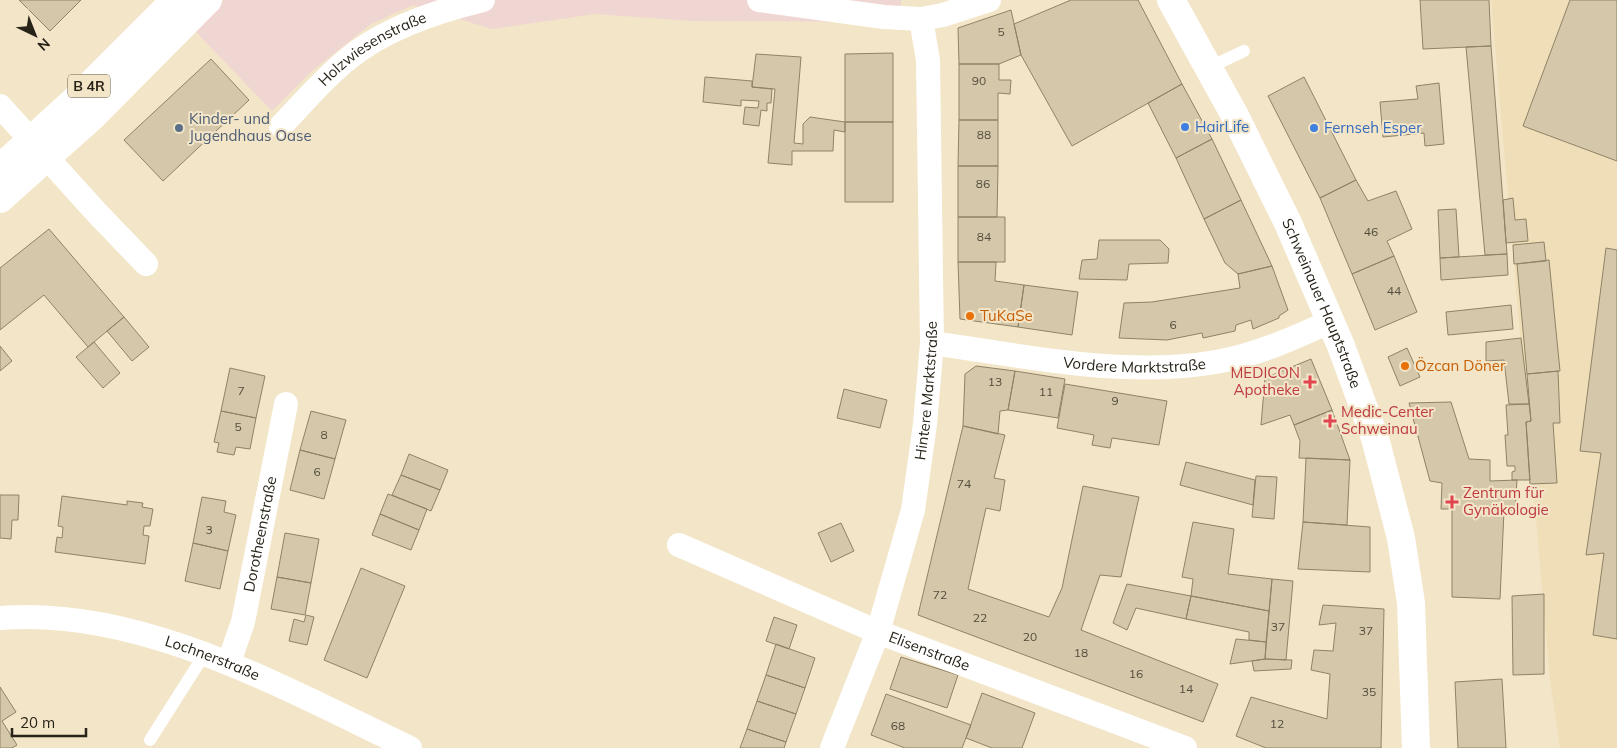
<svg xmlns="http://www.w3.org/2000/svg" width="1617" height="748" font-family="Mulish,sans-serif">
	<rect width="100%" height="100%" fill="#f3e5c7"/>
	<path fill="#f0d6d2" d="M224,0H901V22L692,21L595,14L492,29L413,5L371,24L312,71L272,111L194,30Z"/>
	<path fill="#efdeb8" d="M1491,0H1617V748H1560L1550,680Z"/>
	<path fill="#d5c8aa" stroke="#8f8266" d="M19,0H81L50,31Z
		M1071,0H1138L1182,84L1072,146L1021,55L1014,24Z
		M1420,0H1489L1491,46L1423,49Z
		M1570,0H1617V161L1523,126Z
		M1011,10L1021,55L999,64H959L958,28Z
		M1491,46L1507,254L1485,255L1466,47Z
		M893,53V122H845V54Z
		M756,54L801,57L794,143L803,144V124L810,117L845,122V132L834,130L833,151H792V165L768,163L775,89L752,87Z
		M211,59L249,100L163,181L124,140Z
		M959,64H999V80H1011L1010,94L998,93V120H959Z
		M705,77L752,81V87L772,89L771,103H767V111L761,110L759,126L743,124L745,107L758,108L759,101L741,100V106L703,102Z
		M1304,77L1356,180L1320,198L1268,96Z
		M1439,83L1444,144L1425,146L1424,133L1383,137L1380,102L1418,99L1416,86Z
		M1182,84L1212,139L1176,158L1148,103Z
		M959,120H998V166H958Z
		M845,122H893V202H845Z
		M1212,139L1241,200L1204,219L1176,158Z
		M958,166H998L997,217H958Z
		M1356,180L1368,201L1396,191L1412,229L1387,241L1394,256L1352,274L1320,198Z
		M1513,198L1515,220L1526,219L1528,241L1506,243L1503,200Z
		M1241,200L1272,266L1238,274L1225,263L1204,219Z
		M1456,209L1459,257L1440,258L1438,210Z
		M958,217H1005V262H958Z
		M49,229L124,317L88,347L44,295L0,330V268Z
		M1099,240H1160L1169,249L1168,263L1129,264L1127,280L1079,279L1082,260L1097,259Z
		M1544,242L1546,261L1514,264L1513,245Z
		M1606,248L1617,250V639L1593,635L1604,553L1586,555L1601,453L1580,451Z
		M1507,254L1508,275L1441,280L1440,258Z
		M1394,256L1417,312L1375,330L1352,274Z
		M1549,260L1560,371L1527,374L1517,264Z
		M958,262H996L995,281L1024,285L1018,327L960,319Z
		M1272,266L1288,310L1279,316V318L1253,329L1251,320L1236,325L1235,331L1203,338L1202,333L1167,340L1119,338L1124,303L1152,302L1240,288L1238,274Z
		M1024,285L1078,292L1072,335L1018,327Z
		M1511,305L1513,329L1448,335L1446,312Z
		M124,317L149,347L132,361L107,331Z
		M1521,338L1529,404H1509L1504,360L1486,361V342Z
		M94,342L120,373L103,388L76,357Z
		M0,346L12,361L0,371Z
		M1407,348L1420,377L1400,386L1388,357Z
		M1311,359L1332,410L1294,425L1290,415L1261,425L1265,378Z
		M976,366L1015,371L1008,410L1000,411L998,434L963,426L965,374Z
		M230,368L265,376L256,418L221,411Z
		M1015,371L1065,379L1058,418L1008,410Z
		M1558,371L1560,423H1553L1557,483L1530,484L1526,422L1531,421L1527,374Z
		M1065,384L1167,401L1159,445L1112,438L1110,448L1092,445L1094,435L1057,428Z
		M844,389L887,400L880,428L837,418Z
		M1451,402L1469,459L1490,460V481L1517,480L1515,510L1504,511L1500,599L1452,597V509H1441L1442,483L1430,481L1409,403Z
		M1529,404L1531,421L1526,422L1530,480H1512V472L1515,471V466H1507L1505,435H1508L1506,405Z
		M1332,410L1350,460L1299,458L1300,441L1294,425Z
		M221,411L256,418L250,449L236,447L234,455L217,452L219,443L214,442Z
		M311,411L346,420L335,459L300,450Z
		M963,426L1005,435L994,478L1005,480L1000,511L986,508L968,589L1049,617L1062,588L1083,486L1139,497L1121,577L1100,575L1081,630L1218,684L1203,722L918,615Z
		M300,450L335,459L324,499L290,490Z
		M409,454L448,470L440,490L401,475Z
		M1306,458L1350,460L1347,525L1303,522Z
		M1186,462L1255,480L1253,505L1180,485Z
		M401,475L440,490L431,511L392,495Z
		M1256,476L1277,477L1274,519L1252,517Z
		M388,494L427,509L419,530L380,514Z
		M0,495H19L18,520H12L11,539L0,538Z
		M62,496L127,505V501L143,503L142,507L153,509L150,526H144L143,535L149,536L145,564L55,552L57,537L62,538L63,527L58,526Z
		M202,497L226,501L224,512L236,515L228,551L193,543Z
		M380,514L419,530L411,550L372,535Z
		M1193,522L1234,529L1228,574L1272,579L1269,611L1191,596L1193,579L1182,577Z
		M1303,522L1370,527V572L1298,569Z
		M841,523L854,551L831,562L818,533Z
		M285,533L319,539L311,583L277,577Z
		M193,543L228,551L220,589L185,581Z
		M361,568L405,586L367,678L324,660Z
		M277,577L311,583L305,615L271,609Z
		M1272,579L1293,581L1286,660L1265,659Z
		M1127,584L1191,596L1186,619L1136,608L1127,630L1113,623Z
		M1544,594V674L1513,675L1512,596Z
		M1191,596L1269,611L1266,642L1249,640V632L1186,619Z
		M1323,605L1384,609L1381,748H1266L1236,736L1251,697L1327,719L1330,674L1311,670L1314,650L1333,651L1336,623L1319,625Z
		M306,615L314,617L307,645L289,641L294,619L304,622Z
		M774,617L797,625L789,649L766,641Z
		M1236,639L1266,642L1265,659L1230,664Z
		M776,644L815,658L805,688L766,675Z
		M901,657L958,675L947,708L890,689Z
		M1265,659L1292,660L1291,669L1254,671L1252,661Z
		M766,675L805,688L796,714L757,701Z
		M1502,679L1506,748H1458L1455,682Z
		M0,687L16,712L2,721L17,745L12,748H0Z
		M982,693L1035,713L1022,748H992L966,738Z
		M886,694L971,725L962,748H905L871,735Z
		M757,701L796,714L786,742L747,729Z
		M747,729L786,742L784,748H740Z"/>
	<g fill="none" stroke-linecap="round" stroke-linejoin="round">
		<path stroke="#fff" stroke-width="12" d="M1208,68L1244,51
			M150,740L204,655"/>
		<g stroke="#fff" stroke-width="24">
			<path d="M759,0L884,17L921,19L943,15L989,0"/>
			<path d="M0,106L97,213L146,264"/>
			<path id="s1" d="M281,126C303,103 324,78 349,58C386,28 437,11 483,0"/>
			<path id="s2" d="M932,343C1025,356 1122,378 1216,362C1256,355 1295,338 1331,321"/>
			<path id="s3" d="M679,545L878,632L1185,748"/>
			<path id="s4" d="M0,618C141,606 287,690 410,748"/>
			<path id="s5" d="M229,662L243,622L286,404"/>
			<path id="s6" d="M832,748L878,632L913,510L925,424L932,343L928,60L921,19"/>
		</g>
		<path stroke="#fff" stroke-width="28" id="s7" d="M1171,0L1234,114L1288,223L1341,346L1375,438L1401,538L1411,603L1416,748"/>
		<path stroke="#fff" stroke-width="28" d="M0,168L73,102L175,0
			M0,199L94,115L208,0"/>
	</g>
	<g fill="#3f7fe0" stroke="#f3e5c7" stroke-width="2">
		<circle cx="1185" cy="127" r="5"/>
		<circle cx="1314" cy="128" r="5"/>
	</g>
	<circle fill="#5c6f8a" stroke="#f3e5c7" stroke-width="2" cx="179" cy="128" r="5"/>
	<g fill="#e8710a" stroke="#f3e5c7" stroke-width="2">
		<circle cx="970" cy="316" r="5"/>
		<circle cx="1405" cy="366" r="5"/>
	</g>
	<g fill="#e0444e" stroke="#f3e5c7" stroke-width="2">
		<path d="M1307.5 374.5h5v5h5v5h-5v5h-5v-5h-5v-5h5z"/>
		<path d="M1327.5 413.5h5v5h5v5h-5v5h-5v-5h-5v-5h5z"/>
		<path d="M1449.5 494.5h5v5h5v5h-5v5h-5v-5h-5v-5h5z"/>
	</g>
	<g text-anchor="middle" stroke-width="4" stroke-linejoin="round" paint-order="stroke">
		<g font-size="12" fill="#534c3c">
			<text x="1001" y="36">5</text>
			<text x="979" y="85">90</text>
			<text x="984" y="139">88</text>
			<text x="983" y="188">86</text>
			<text x="1371" y="236">46</text>
			<text x="984" y="241">84</text>
			<text x="1394" y="295">44</text>
			<text x="1173" y="329">6</text>
			<text x="995" y="386">13</text>
			<text x="241" y="395">7</text>
			<text x="1046" y="396">11</text>
			<text x="1115" y="405">9</text>
			<text x="238" y="431">5</text>
			<text x="324" y="439">8</text>
			<text x="317" y="476">6</text>
			<text x="964" y="488">74</text>
			<text x="209" y="534">3</text>
			<text x="940" y="599">72</text>
			<text x="980" y="622">22</text>
			<text x="1278" y="631">37</text>
			<text x="1366" y="635">37</text>
			<text x="1030" y="641">20</text>
			<text x="1081" y="657">18</text>
			<text x="1136" y="678">16</text>
			<text x="1186" y="693">14</text>
			<text x="1369" y="696">35</text>
			<text x="1277" y="728">12</text>
			<text x="898" y="730">68</text>
		</g>
		<rect fill="#f3e5c7" stroke="#655d4c" stroke-width="1" x="68" y="74.5" width="42" height="23" rx="4"/>
		<g font-size="14" font-weight="bold" fill="#282318">
			<text x="89" y="91">B 4R</text>
		</g>
		<g font-size="15" fill="#282318" stroke="#f3e5c7">
			<text dy="5" stroke="none"><textPath href="#s1" startOffset="121">Holzwiesenstraße</textPath></text>
			<text dy="5" stroke="none"><textPath href="#s7" startOffset="339">Schweinauer Hauptstraße</textPath></text>
			<text dy="5" stroke="none"><textPath href="#s2" startOffset="204">Vordere Marktstraße</textPath></text>
			<text dy="5" stroke="none"><textPath href="#s6" startOffset="372">Hintere Marktstraße</textPath></text>
			<text dy="5" stroke="none"><textPath href="#s5" startOffset="132">Dorotheenstraße</textPath></text>
			<text dy="5" stroke="none"><textPath href="#s3" startOffset="272">Elisenstraße</textPath></text>
			<text dy="5" stroke="none"><textPath href="#s4" startOffset="218">Lochnerstraße</textPath></text>
		</g>
		<g font-size="15" fill="#4e5e75" stroke="#f3e5c7" text-anchor="start">
			<text x="189" y="124">Kinder- und<tspan x="189" dy="17">Jugendhaus Oase</tspan></text>
		</g>
		<g font-size="15" fill="#366cbe" stroke="#f3e5c7" text-anchor="start">
			<text x="1195" y="132">HairLife</text>
			<text x="1324" y="133">Fernseh Esper</text>
		</g>
		<g font-size="15" fill="#c56008" stroke="#f3e5c7" text-anchor="start">
			<text x="980" y="321">TuKaSe</text>
			<text x="1415" y="371">Özcan Döner</text>
		</g>
		<g font-size="15" fill="#be3a42" stroke="#f3e5c7" text-anchor="start">
			<text x="1300" y="378" text-anchor="end">MEDICON<tspan x="1300" dy="17">Apotheke</tspan></text>
			<text x="1341" y="417">Medic-Center<tspan x="1341" dy="17">Schweinau</tspan></text>
			<text x="1463" y="498">Zentrum für<tspan x="1463" dy="17">Gynäkologie</tspan></text>
		</g>
	</g>
	<g transform="translate(35 35) rotate(137)" stroke="#f3e5c7" stroke-width="4" paint-order="stroke">
	<path d="M0-4L9 19L0 12L-9 19Z" fill="#282318"/>
	<text y="-8" font-size="14" font-weight="bold" text-anchor="middle" fill="#282318">N</text>
	</g>
	<path d="M12 728v8h74v-8" fill="none" stroke="#282318" stroke-width="2.5"/>
	<text x="20" y="728" font-size="15" fill="#282318" stroke="#f3e5c7" stroke-width="4" paint-order="stroke">20 m</text>
</svg>
